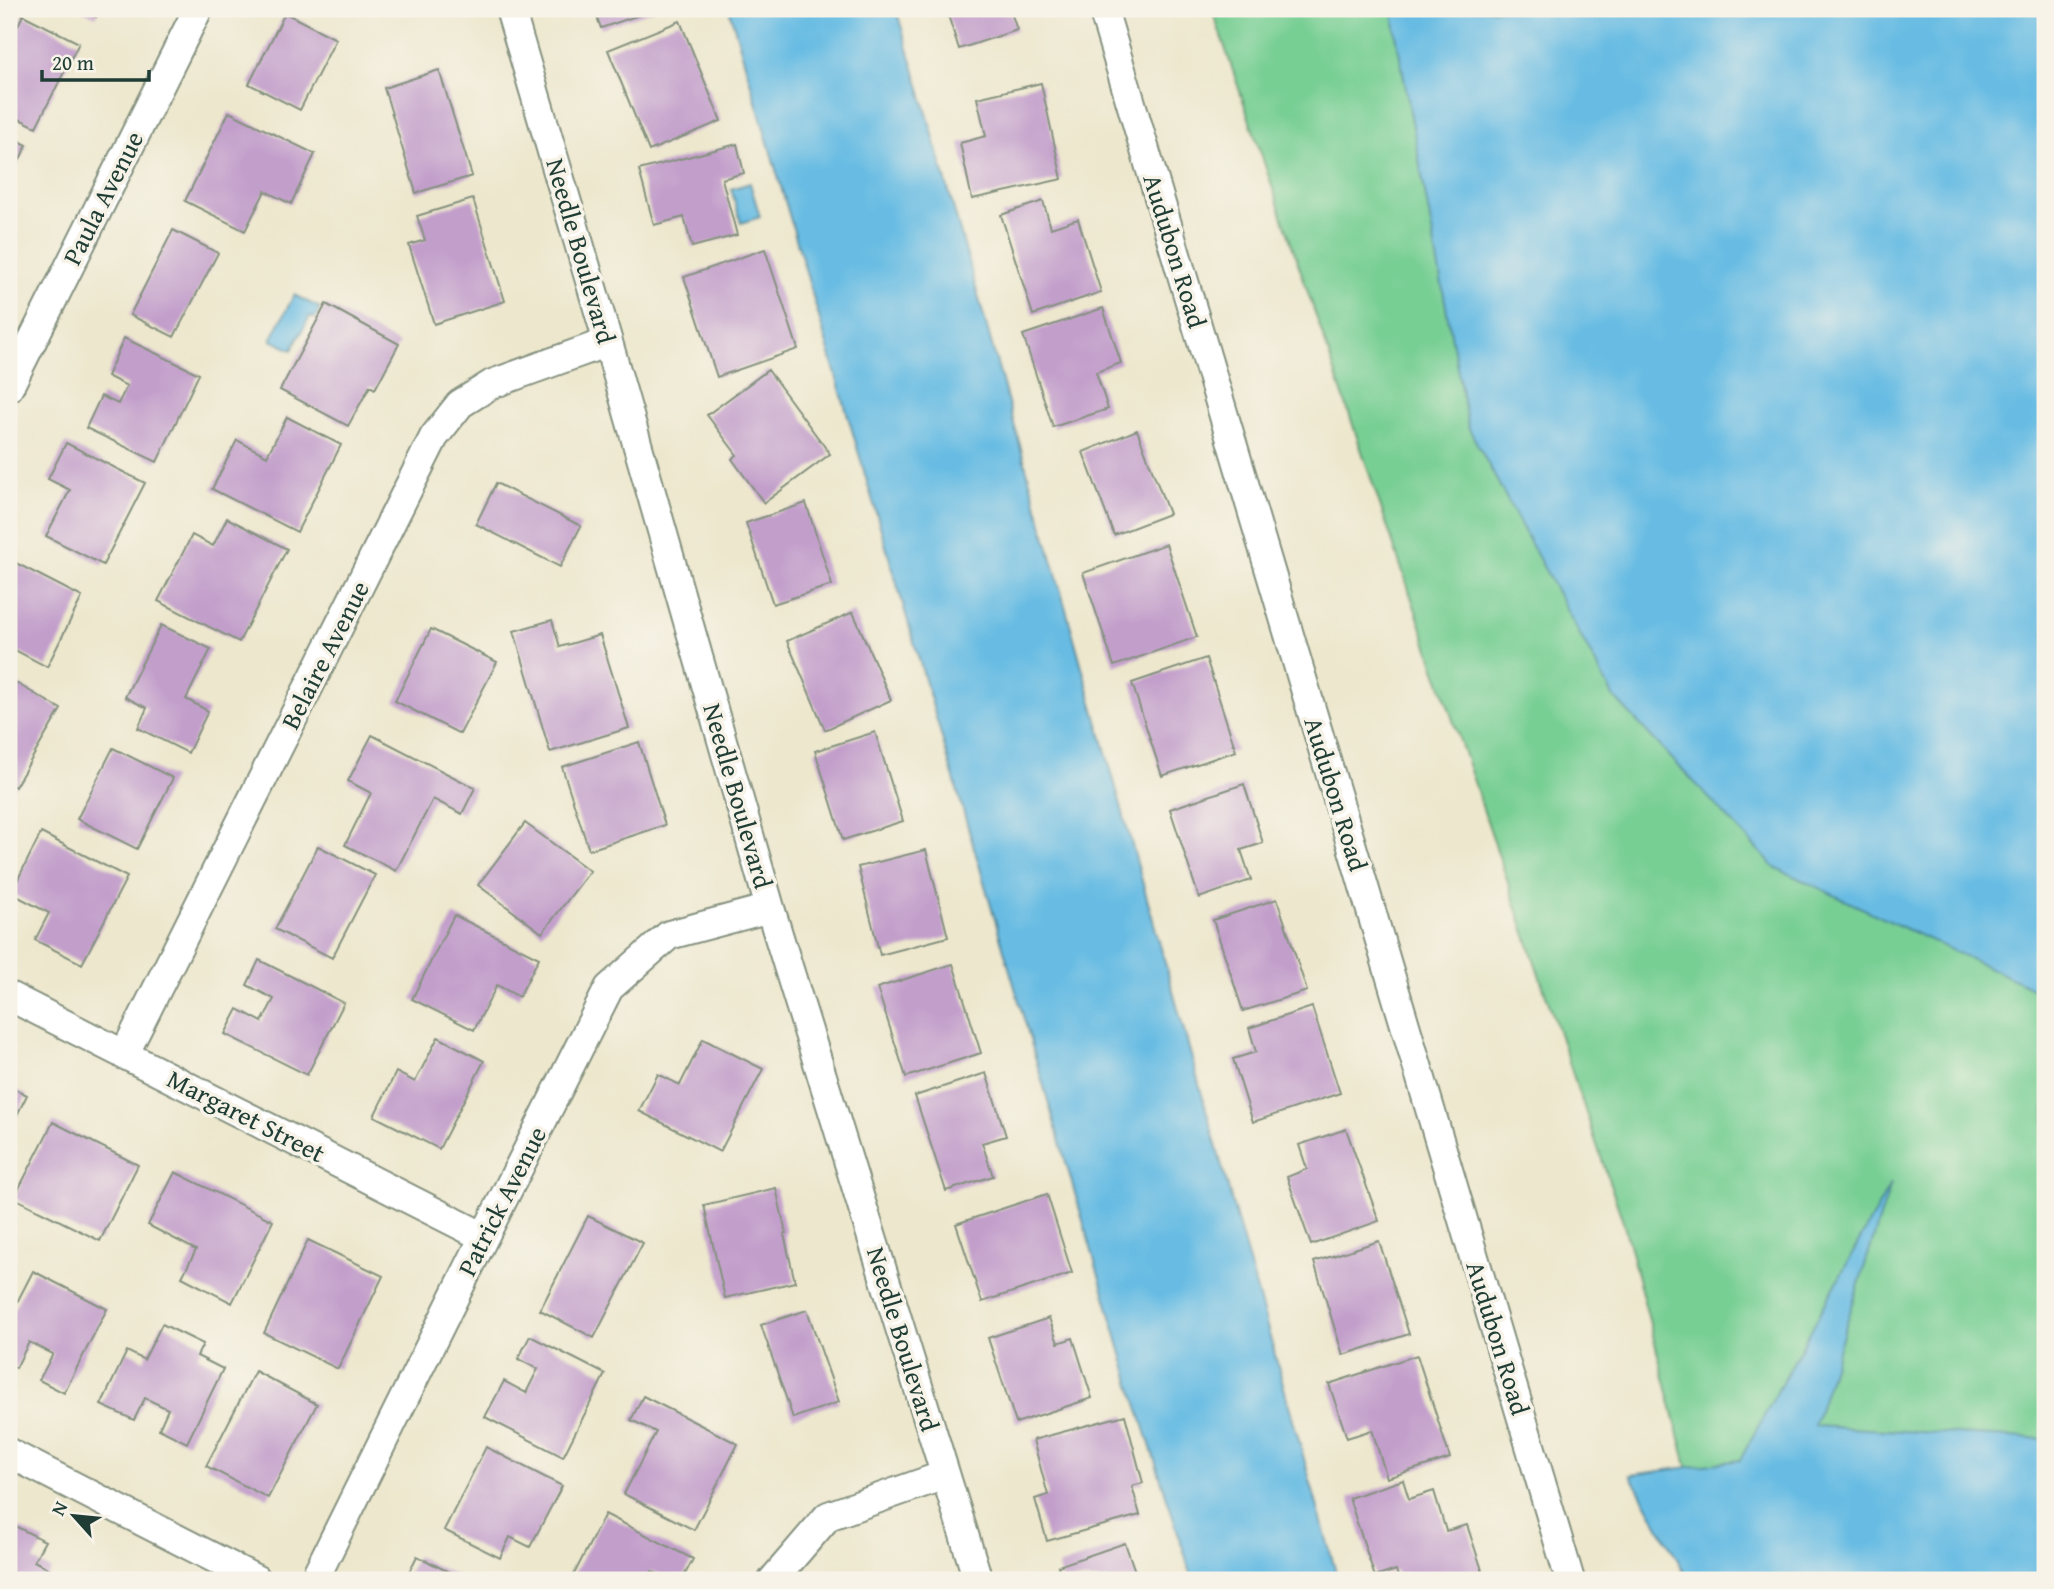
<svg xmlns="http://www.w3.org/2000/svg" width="2054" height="1589" font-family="'Gentium Book Plus',serif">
	<rect width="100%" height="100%" fill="#f7f3e8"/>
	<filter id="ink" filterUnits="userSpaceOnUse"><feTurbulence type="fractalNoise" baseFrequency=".0143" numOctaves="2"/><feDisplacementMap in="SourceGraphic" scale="14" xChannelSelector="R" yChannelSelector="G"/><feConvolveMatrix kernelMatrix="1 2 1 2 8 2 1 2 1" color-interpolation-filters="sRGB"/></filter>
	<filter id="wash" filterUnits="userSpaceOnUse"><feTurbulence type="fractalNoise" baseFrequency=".00686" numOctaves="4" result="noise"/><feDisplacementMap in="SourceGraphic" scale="28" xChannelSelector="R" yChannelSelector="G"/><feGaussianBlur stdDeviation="1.57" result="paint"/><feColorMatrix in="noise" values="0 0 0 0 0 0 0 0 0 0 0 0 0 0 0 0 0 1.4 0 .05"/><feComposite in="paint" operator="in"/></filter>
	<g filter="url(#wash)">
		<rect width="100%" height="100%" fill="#ede7cd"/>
		<path fill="#78cf94" stroke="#4c8664" stroke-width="2" d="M1212,9H2045V1580H1717L1624,1225Z"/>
		<path fill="#67bce3" stroke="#437c8c" stroke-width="2" d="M729,9H896L919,85L1338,1580H1193L1131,1385Z
			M1393,9H2045V994L1774,867L1613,696L1468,427L1395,29Z
			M750,183L760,217L741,223L731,189Z
			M294,295L320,308L315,318L310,316L292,350L271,340Z
			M1891,1183L1814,1426L2045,1439V1580H1689L1630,1475L1740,1460Z"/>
		<g id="blocks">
			<path fill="#c29fcb" d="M80,9H100L96,17Z
				M594,9H657L601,28Z
				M946,9H1010L1017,30L959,49Z
				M285,13L336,39L300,110L249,84Z
				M23,15L79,43L36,127L9,114V43Z
				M680,21L721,121L649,151L608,50Z
				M439,70L472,176L416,193L384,88Z
				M1041,83L1062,179L972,199L960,143L986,136L977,98Z
				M229,112L315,154L291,204L265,191L245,231L185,201Z
				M9,136L27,145L9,181Z
				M737,144L744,173L722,179L737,235L692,247L684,217L654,225L639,170Z
				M473,199L505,301L434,324L409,245L425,240L417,216Z
				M1043,201L1051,228L1078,219L1101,292L1033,315L1001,215Z
				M173,230L218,253L174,337L130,315Z
				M765,249L798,349L717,377L684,277Z
				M326,304L399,344L375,389L370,386L348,426L280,390Z
				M1103,308L1121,363L1096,372L1108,409L1053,427L1023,335Z
				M124,338L199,374L157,462L86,428L101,396L118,404L127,386L107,376Z
				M768,370L830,454L764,503L732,459L737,455L707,415Z
				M287,417L341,445L297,532L212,489L237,440L267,456Z
				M1137,430L1169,514L1114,535L1083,452Z
				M66,443L145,483L103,565L46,536L70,490L48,479Z
				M496,483L581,526L560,567L476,524Z
				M806,503L832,585L773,604L746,523Z
				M227,518L287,549L239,642L158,601L192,535L213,546Z
				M1166,544L1197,637L1114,666L1083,573Z
				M12,561L82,597L47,667L9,647V566Z
				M853,612L891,700L825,730L787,641Z
				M552,620L560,647L600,635L629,728L550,752L514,631Z
				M161,625L211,649L186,699L208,711L188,753L138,728L147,708L125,697Z
				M431,629L497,662L460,734L395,701Z
				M1206,658L1236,751L1162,776L1132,683Z
				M9,679L61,709L15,787L9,784Z
				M875,732L903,821L843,840L815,751Z
				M372,735L475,788L462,814L433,799L396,871L345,845L371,793L348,781Z
				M639,742L665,825L589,850L562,767Z
				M113,748L173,778L137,849L77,819Z
				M1244,784L1263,843L1241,850L1251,880L1199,898L1170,809Z
				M525,823L590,871L542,933L478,885Z
				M41,833L127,877L82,964L35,940L49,913L11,893Z
				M318,846L375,875L332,958L275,929Z
				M926,850L948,937L880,955L858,867Z
				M1277,899L1307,991L1243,1011L1213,920Z
				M454,915L539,958L519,997L497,985L474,1030L412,999Z
				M259,960L344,1003L307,1075L225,1034L238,1009L262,1022L274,999L247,985Z
				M953,964L981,1053L906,1077L877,988Z
				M1312,1007L1340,1093L1253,1122L1233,1059L1256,1052L1249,1028Z
				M438,1037L484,1061L439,1149L374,1116L396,1072L415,1082Z
				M703,1039L763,1069L720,1152L639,1111L658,1074L680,1085Z
				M986,1073L1006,1136L982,1143L993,1176L946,1191L915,1096Z
				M9,1086L27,1095L9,1131Z
				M53,1122L138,1165L100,1241L14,1198Z
				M1346,1129L1379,1221L1311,1245L1287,1177L1307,1169L1299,1145Z
				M175,1172L273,1221L232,1303L182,1277L196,1250L148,1225Z
				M776,1188L786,1233L784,1234L795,1282L725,1298L704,1205Z
				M1047,1194L1072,1273L982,1302L956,1224Z
				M588,1216L643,1243L594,1338L540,1310Z
				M308,1240L383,1276L338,1369L264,1333Z
				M1379,1241L1409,1334L1343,1355L1314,1262Z
				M33,1271L107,1309L64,1393L39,1380L53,1354L29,1342L16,1368L9,1365V1318Z
				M807,1310L839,1402L793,1418L761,1325Z
				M1049,1318L1058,1343L1073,1338L1092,1398L1016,1423L988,1338Z
				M162,1324L203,1344L197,1356L223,1369L187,1443L159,1429L168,1409L145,1398L134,1420L101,1405L127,1351L144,1360Z
				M530,1336L605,1374L563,1457L485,1417L504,1381L526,1393L538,1369L518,1359Z
				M1417,1355L1450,1458L1387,1478L1372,1430L1347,1438L1329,1384Z
				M255,1371L317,1404L268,1498L206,1466Z
				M643,1396L738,1444L694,1530L624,1494L656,1432L631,1420Z
				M1125,1415L1143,1483L1132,1486L1140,1515L1047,1541L1035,1499L1048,1495L1033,1440Z
				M486,1447L562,1486L530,1547L510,1537L500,1558L444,1530Z
				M1403,1480L1409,1499L1434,1491L1446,1531L1467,1525L1483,1573L1462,1580H1399L1396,1570L1375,1577L1349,1498Z
				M605,1514L693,1559L682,1580H670L652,1571L648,1580H571Z
				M9,1523L45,1541L34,1561L51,1570L45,1580H9Z
				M1125,1543L1138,1580H1063L1058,1566Z
				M417,1556L465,1580H405Z"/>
		</g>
	</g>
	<g filter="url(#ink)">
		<use href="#blocks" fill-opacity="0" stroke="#869280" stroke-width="2"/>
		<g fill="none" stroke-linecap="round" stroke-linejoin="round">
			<g stroke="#869280" stroke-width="32">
				<path id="street" d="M510,9L608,342L770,908L978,1580
					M1103,9L1570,1580
					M9,387L198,9
					M9,996L484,1237
					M124,1055L434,437L460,404L492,384L608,342
					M9,1453L257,1580
					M314,1580L484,1237L609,988L669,935L770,908
					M773,1580L828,1516L945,1475"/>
			</g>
			<use href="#street" stroke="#fff" stroke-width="28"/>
		</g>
	</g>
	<g text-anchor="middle" stroke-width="7" stroke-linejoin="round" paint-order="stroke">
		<g font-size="26" fill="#1f3d34" stroke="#f7f3e8">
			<text transform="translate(103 198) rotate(-63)" y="9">Paula Avenue</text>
			<text transform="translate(581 251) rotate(74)" y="9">Needle Boulevard</text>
			<text transform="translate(1175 251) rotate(73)" y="9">Audubon Road</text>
			<text transform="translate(325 655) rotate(-63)" y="9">Belaire Avenue</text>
			<text transform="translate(1336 794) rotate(73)" y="9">Audubon Road</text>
			<text transform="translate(738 796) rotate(74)" y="9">Needle Boulevard</text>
			<text transform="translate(246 1116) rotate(27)" y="9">Margaret Street</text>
			<text transform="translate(502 1201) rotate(-63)" y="9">Patrick Avenue</text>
			<text transform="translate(1498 1338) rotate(73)" y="9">Audubon Road</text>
			<text transform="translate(903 1339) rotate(73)" y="9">Needle Boulevard</text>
		</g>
	</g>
	<rect width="2054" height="1589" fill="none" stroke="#f7f3e8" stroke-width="35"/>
	<g transform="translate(74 1516) rotate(297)" stroke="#f7f3e8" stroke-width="5" paint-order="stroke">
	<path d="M0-5L12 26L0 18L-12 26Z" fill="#1f3d34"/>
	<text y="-10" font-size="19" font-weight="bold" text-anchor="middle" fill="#1f3d34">N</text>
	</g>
	<path d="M42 70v10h107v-10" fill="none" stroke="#1f3d34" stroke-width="3.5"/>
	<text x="52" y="70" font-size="21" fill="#1f3d34" stroke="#f7f3e8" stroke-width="5" paint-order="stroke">20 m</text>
</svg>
